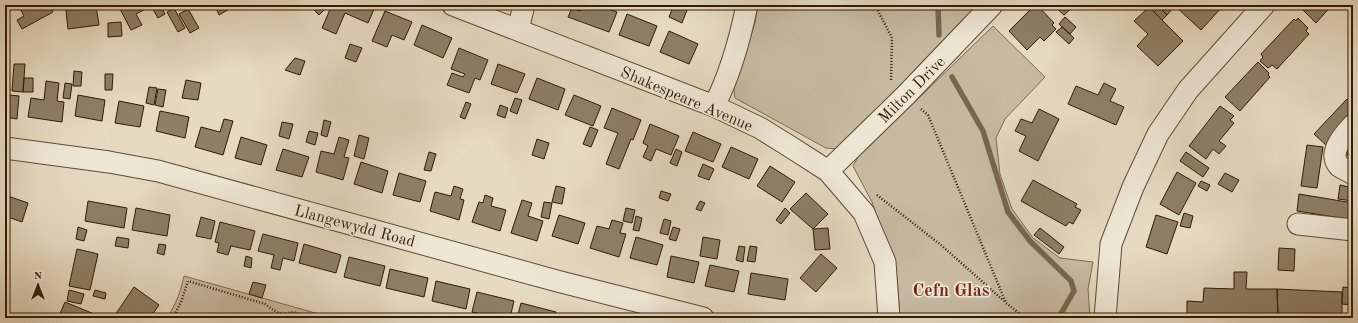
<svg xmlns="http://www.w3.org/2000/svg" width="1358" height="323" font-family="'Old Standard TT',serif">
	<rect width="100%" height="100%" fill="#e6dac0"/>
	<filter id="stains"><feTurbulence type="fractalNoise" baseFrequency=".005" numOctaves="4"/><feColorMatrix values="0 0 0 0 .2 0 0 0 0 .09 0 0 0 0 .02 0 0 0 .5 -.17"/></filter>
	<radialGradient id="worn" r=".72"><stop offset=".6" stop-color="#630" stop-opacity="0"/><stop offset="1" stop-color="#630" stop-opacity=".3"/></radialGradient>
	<path fill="#c7baa0" stroke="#7b6b51" d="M758,5H980L966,16L889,97L837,149L826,148L735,98L734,91V84L755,23Z
		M993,26L1045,77L1005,119L996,138L1000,174L1012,209L1033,238L1060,258L1093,262L1088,289L1090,318H900L897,276L872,202L853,166L858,157Z
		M184,276L333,318H167C176,304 181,291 184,276Z"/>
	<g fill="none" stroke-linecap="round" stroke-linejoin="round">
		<path stroke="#78674d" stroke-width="5.5" d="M938,5L939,35
			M952,77L983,131L1008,212L1030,241L1071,281L1074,291L1059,317"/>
	</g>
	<path fill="#8e7f65" stroke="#2f1c02" d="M18,5H50L53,12L22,29L17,20L24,16Z
		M118,5H160L165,14L158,18L151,6L136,14L142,25L131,30Z
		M215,5H230L231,8L219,15Z
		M315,5H329L319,15L312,8Z
		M332,5H371L375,7L368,23L345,13L336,34L322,28Z
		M582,5H598L617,12L609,32L568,17L572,8L580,11Z
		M674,5H689L682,23L669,17Z
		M695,5H722V6L696,7Z
		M1035,5H1037L1054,23L1052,25L1056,29L1044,41L1040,37L1027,50L1009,31Z
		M1053,5H1075L1064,15Z
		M1157,5H1172L1174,7L1167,15Z
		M1174,5H1224L1201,30Z
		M1304,5H1332L1316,23L1301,8Z
		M96,6L99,25L68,29L66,10Z
		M1149,7L1183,41L1158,66L1137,46L1148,34L1134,21Z
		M1159,7L1167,15L1162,20L1154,12Z
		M174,8L185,28L178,32L167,12Z
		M188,9L199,28L190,33L179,14Z
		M385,11L412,22L404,40L392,35L387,47L372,41Z
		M627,14L657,26L649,46L619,35Z
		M1065,17L1076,27L1070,34L1059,24Z
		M1298,18L1308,28L1306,31L1309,34L1277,69L1272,65L1268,68L1260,61L1263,57L1261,54L1294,19L1296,21Z
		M121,22L122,36L108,37V23Z
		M422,25L452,38L443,58L414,45Z
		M1062,27L1074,38L1069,44L1056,32Z
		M669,31L698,44L689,64L660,52Z
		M350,44L362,48L356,62L345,58Z
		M459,48L488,60L480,80L475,78L469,93L447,85L452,73L463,77L465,74L451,69Z
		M295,58L305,61L300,75L285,70Z
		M1258,62L1269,73L1268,75L1270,77L1240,111L1225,97Z
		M14,64H25L23,92L12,91Z
		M498,64L525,74L517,93L491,84Z
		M74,71L82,72L81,86H73Z
		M105,74H113L112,90H105Z
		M24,78H33V92H23Z
		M537,78L565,89L558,110L529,99Z
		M186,80L201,83L198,100L182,98Z
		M46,81L59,83L57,101L64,102L62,122L28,117L31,98L44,100Z
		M65,83L72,84L70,99L63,98Z
		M1104,83L1116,89L1110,101L1124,107L1116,125L1068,104L1076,86L1098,95Z
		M149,87L157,88L154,105L146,103Z
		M5,88L10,89L9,95L19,96L17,119L5,117Z
		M158,89L166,90L163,107L155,105Z
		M78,95L105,100L102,121L75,116Z
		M574,95L601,106L593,126L565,115Z
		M515,98L522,100L517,114L510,111Z
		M1347,99L1353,104V115L1326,145L1314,134Z
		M119,101L144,106L140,127L115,123Z
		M466,102L471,104L465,119L460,117Z
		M500,105L508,108L505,118L497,115Z
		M1220,106L1234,116L1230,120L1234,123L1219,141L1226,146L1219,154L1213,149L1206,159L1189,146Z
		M612,108L641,120L633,140L631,139L619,169L606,164L618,133L604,128Z
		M1039,109L1059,119L1038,161L1019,151L1026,136L1015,131L1021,119L1032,123Z
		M160,111L189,117L185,138L156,131Z
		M224,119L233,121L223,155L195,147L201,127L220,132Z
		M324,120L331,122L327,137L321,135Z
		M282,122L293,124L289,139L279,136Z
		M650,124L679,136L671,155L656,149L651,161L643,157L648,146L643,143Z
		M590,127L598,130L591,147L583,144Z
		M309,131L318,133L315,145L306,142Z
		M693,132L721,144L713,162L685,151Z
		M359,135L369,138L364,159L354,156Z
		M241,137L267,145L261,165L235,158Z
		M339,137L349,140L344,157L349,158L343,180L316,172L321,151L334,154Z
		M537,139L549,143L544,159L532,155Z
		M1353,144V160L1345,153Z
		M1307,145L1323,147L1317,188L1301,186Z
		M731,147L758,159L749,179L722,167Z
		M283,149L309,157L302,177L276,170Z
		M676,149L682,152L677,166L670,163Z
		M429,152L436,154L431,171L424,170Z
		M1186,152L1209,168L1203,177L1180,161Z
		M361,162L388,171L382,193L354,184Z
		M703,164L714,169L709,180L698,176Z
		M770,166L795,182L782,202L757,186Z
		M1177,172L1196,183L1179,215L1160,204Z
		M399,173L426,181L420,202L393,195Z
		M1225,173L1239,180L1232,192L1218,184Z
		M1033,180L1077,204L1075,207L1081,210L1073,224L1069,222L1066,226L1021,201Z
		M1201,181L1210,185L1207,191L1198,186Z
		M1340,185L1353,188V201L1338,199Z
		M454,186L463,189L460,199L464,200L459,220L430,211L435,192L451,196Z
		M556,186L565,188L562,204L552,202Z
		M661,191L671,194L668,201L659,198Z
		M806,193L828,214L813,229L790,209Z
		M1299,194L1353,203V220L1297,211Z
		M5,195L28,203L22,222L5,216Z
		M485,195L493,198L491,206L506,210L500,231L472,222L479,202L483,203Z
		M522,200L532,203L528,216L543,221L537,241L511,233Z
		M88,201L127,208L124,228L85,221Z
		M700,201L705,203L701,211L696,209Z
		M544,202L552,203L549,219L541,217Z
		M136,208L170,215L167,236L132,230Z
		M626,208L635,210L632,223L623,221Z
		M785,208L790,213L781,224L776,220Z
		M1184,213L1193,216L1190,228L1180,226Z
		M559,215L585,223L578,244L552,236Z
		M1156,215L1178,222L1167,254L1146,247Z
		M636,216L642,218L639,231L633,230Z
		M201,217L215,221L211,239L196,236Z
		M664,219L671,221L668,235L660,233Z
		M612,220L623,223L620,233L626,234L619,257L590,248L597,226L609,229Z
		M220,222L255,231L250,250L231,246L228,255L217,252L219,243L215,242Z
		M78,227L87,230L84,241L76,239Z
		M673,227L680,229L676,241L669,239Z
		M828,228L830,249L815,250L813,229Z
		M1040,228L1064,247L1059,254L1034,235Z
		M263,234L298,243L294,261L283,258L280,270L271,268L274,255L258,251Z
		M117,237L129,239L128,248L115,246Z
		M636,237L663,245L657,265L630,258Z
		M703,237L720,240L717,259L700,256Z
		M159,244L166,245L164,255L157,253Z
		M304,244L341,255L336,273L299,263Z
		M739,246L745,247L743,262L736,260Z
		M750,246L757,247L755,262L747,261Z
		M1279,248L1295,249L1294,271L1278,270Z
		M77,249L98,254L90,290L69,286Z
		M821,254L837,268L816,292L800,278Z
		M246,256L252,258L251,268L244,266Z
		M671,256L699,262L694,283L667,277Z
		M349,257L385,266L380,286L344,277Z
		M710,265L739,271L734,292L705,286Z
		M390,269L428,278L424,297L386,288Z
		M1234,272H1247L1246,289H1277L1278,318L1187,316V301L1203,302L1204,288L1234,289Z
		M751,273L788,279L785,300L748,294Z
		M436,281L470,289L466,309L432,301Z
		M253,282L266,285L262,298L249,294Z
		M134,287L159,305L150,318H113Z
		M1343,287L1353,288V305L1342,304Z
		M1277,289L1342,292V316L1278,314Z
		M69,290L84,294L81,304L67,301Z
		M95,290L106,293L105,299L93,296Z
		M477,292L514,301L510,318H497L472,312Z
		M65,302L99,316L98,318H64L59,316Z
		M521,303L556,312L555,318H517Z"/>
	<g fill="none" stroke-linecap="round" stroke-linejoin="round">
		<g stroke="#5d4c32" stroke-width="23">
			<path id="minor" d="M453,5L714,106L760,128L789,146L828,171L864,213L885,262L889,318
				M518,30L524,5
				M714,106C730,75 740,39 747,5
				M1353,125C1345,134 1327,152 1339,166C1343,169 1349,171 1353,174
				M5,148L109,162L158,171L557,281L703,318
				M828,171L906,95L992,5
				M1298,224L1353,230
				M1105,318L1111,244L1133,187L1158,134L1188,90L1264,5"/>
		</g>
		<path stroke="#2f1c02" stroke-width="2.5" stroke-dasharray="1 2" stroke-linecap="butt" d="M875,5L892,38L891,81
			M921,109L928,115L1006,303L1025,318
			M877,195L941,245L1004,301
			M173,318L181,302L188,281L265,304L278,313L284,314L293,312L312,318"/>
		<use href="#minor" stroke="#efe7d6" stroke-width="21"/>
	</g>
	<g text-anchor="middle" stroke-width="3.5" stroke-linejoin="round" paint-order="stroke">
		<g font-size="16" fill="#2f1c02" stroke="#efe7d6">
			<text transform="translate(911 89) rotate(-45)" y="6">Milton Drive</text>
			<text transform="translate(687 98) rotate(23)" y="6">Shakespeare Avenue</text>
			<text transform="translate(355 225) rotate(15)" y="6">Llangewydd Road</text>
		</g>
		<g font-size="18" font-weight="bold" fill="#7a1f14" stroke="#efe7d6">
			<text x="951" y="296">Cefn Glas</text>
		</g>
	</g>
	<rect width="1358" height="323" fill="none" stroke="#e6dac0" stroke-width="20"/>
	<rect x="6" y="6" width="1346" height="311" fill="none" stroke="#2f1c02" stroke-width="2"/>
	<rect x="10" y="10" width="1338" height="303" fill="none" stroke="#2f1c02"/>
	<g transform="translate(38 285)" stroke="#efe7d6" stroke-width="3" paint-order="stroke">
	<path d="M0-3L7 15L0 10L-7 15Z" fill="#2f1c02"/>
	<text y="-6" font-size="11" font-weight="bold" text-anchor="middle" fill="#2f1c02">N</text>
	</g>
	<rect width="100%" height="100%" filter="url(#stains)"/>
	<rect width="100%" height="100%" fill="url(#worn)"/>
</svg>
